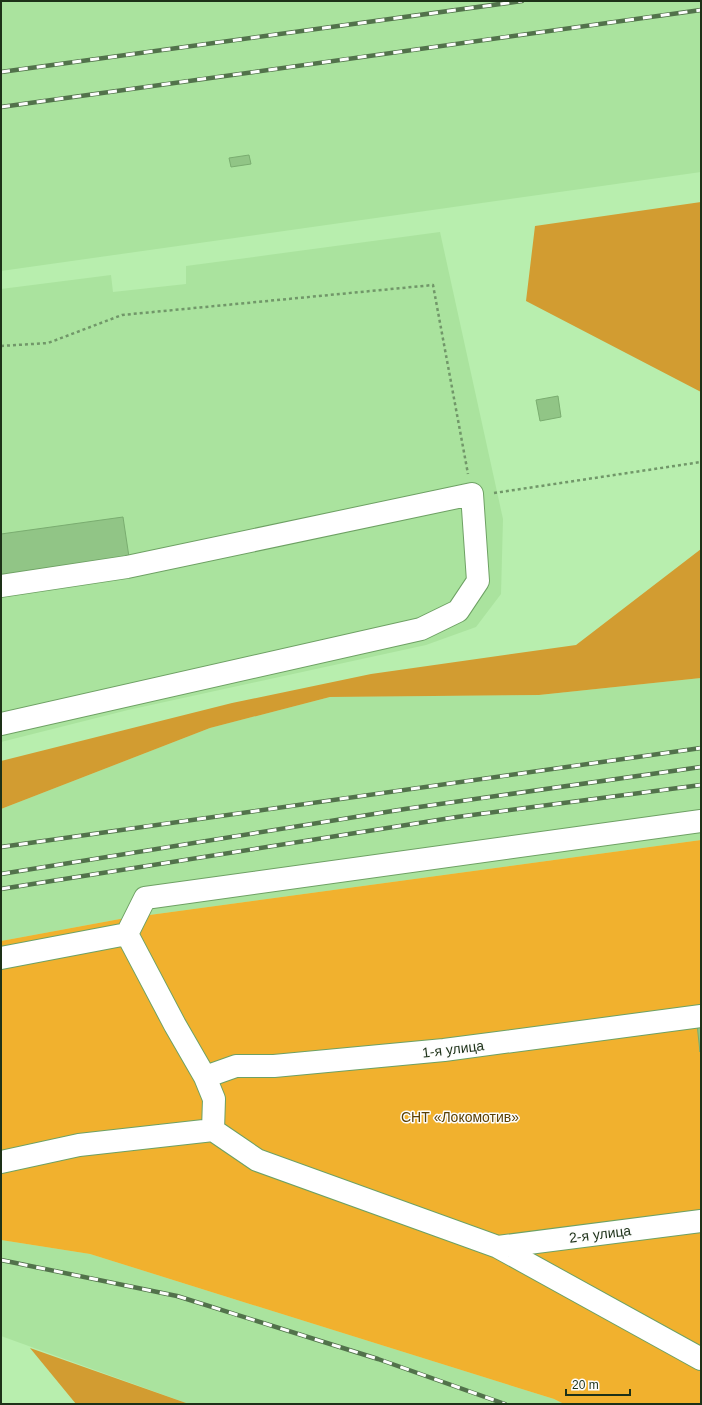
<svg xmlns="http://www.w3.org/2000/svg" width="702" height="1405" font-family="Arial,sans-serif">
	<rect width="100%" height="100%" fill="#b8eeae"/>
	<path fill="#aae39e" d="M1,1H701V172L1,271Z
		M440,232L503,519L501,594L476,627L426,645L128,710L1,742V289L111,275L113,292L186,284V266Z
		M701,678V840L120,919L1,941V809L210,728L330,697L539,695Z
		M1,1240L90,1254L554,1399L564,1404H189L1,1336Z"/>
	<path fill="#f1b12e" d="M701,840V1404H564L554,1399L90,1254L1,1240V941L120,919Z"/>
	<path fill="#d29c31" d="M701,202V392L526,301L535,226Z
		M701,549V678L539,695L330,697L210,728L1,809V761L232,703L371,674L576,645Z
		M30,1348L189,1404H76Z"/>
	<path fill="#91c586" stroke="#7aad70" d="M249,155L251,164L231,167L229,158Z
		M558,396L561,417L540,421L536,400Z
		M123,517L129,557L1,576V534Z
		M697,1024H701L700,1052Z"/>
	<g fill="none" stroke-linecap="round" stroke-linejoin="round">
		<g stroke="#6ea164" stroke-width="24">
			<path id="minor" d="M1,586L127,567L472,494L478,581L458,611L421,629L1,724
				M127,934L145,898L701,821
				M1,958L127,934L175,1025L205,1077L214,1099L213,1130
				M205,1077L236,1066H274L444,1050L701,1016
				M1,1162L79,1145L213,1130L257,1160L498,1247L701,1359
				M498,1247L701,1221"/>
		</g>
		<path stroke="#719769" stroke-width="2.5" stroke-dasharray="3 3" stroke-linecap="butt" d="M1,346L48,343L122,315L433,285L468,474
			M494,493L701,462"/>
		<use href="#minor" stroke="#fff" stroke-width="22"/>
		<g stroke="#52724b" stroke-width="4.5">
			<path id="rail" d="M1,72L522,1
				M1,107L701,10
				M1,847L701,748
				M1,874L405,809L701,767
				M1,889L457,817L701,785
				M1,1260L177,1296L378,1359L505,1404"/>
		</g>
		<use href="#rail" stroke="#fdfdfd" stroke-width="3" stroke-dasharray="9" stroke-linecap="butt"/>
	</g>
	<g text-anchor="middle" stroke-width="3" stroke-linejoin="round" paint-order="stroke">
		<g font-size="14" fill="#1d3118" stroke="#fdfdfd">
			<text transform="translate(453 1049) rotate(-7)" y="5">1-я улица</text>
			<text transform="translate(600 1234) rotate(-7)" y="5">2-я улица</text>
		</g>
		<g font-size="14" fill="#5b4004" stroke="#fdfdfd">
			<text x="460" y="1122">СНТ «Локомотив»</text>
		</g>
	</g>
	<rect width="702" height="1405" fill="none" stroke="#1d3118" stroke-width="4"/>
	<path d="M566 1389v6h64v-6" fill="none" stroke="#1d3118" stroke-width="2"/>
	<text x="572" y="1389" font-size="12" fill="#1d3118" stroke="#fdfdfd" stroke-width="3" paint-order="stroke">20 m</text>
</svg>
